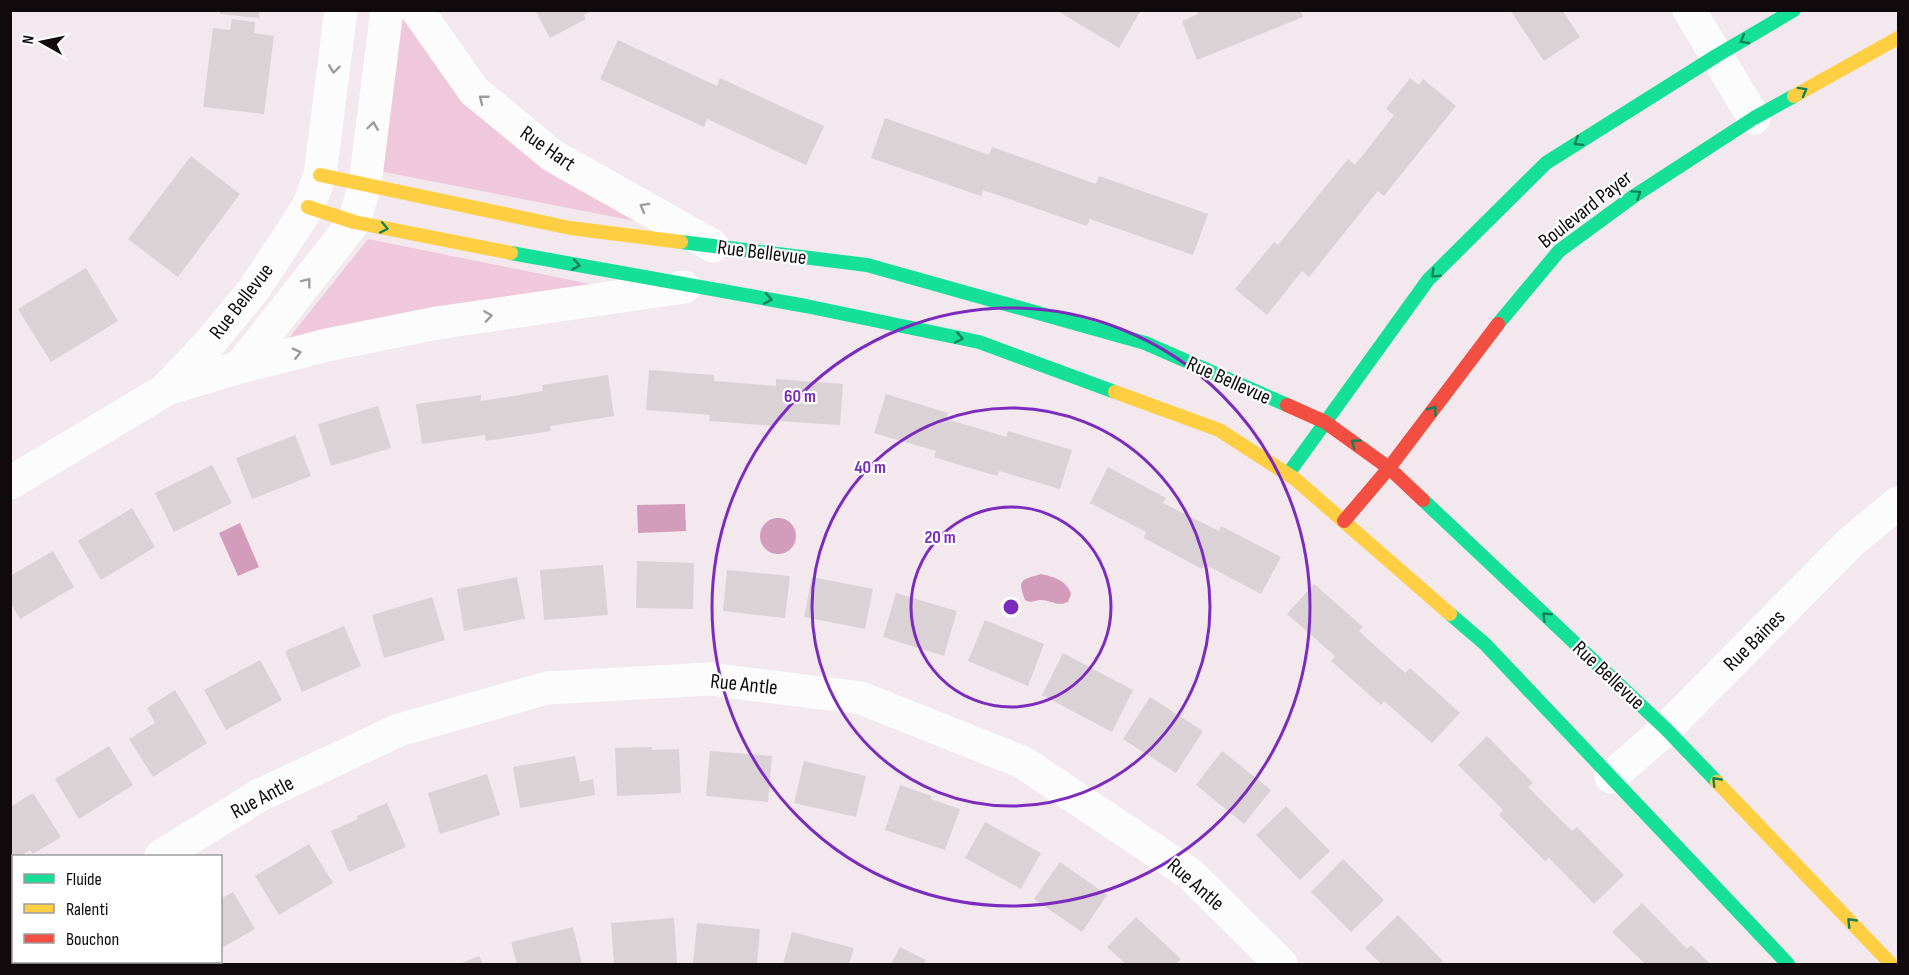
<svg xmlns="http://www.w3.org/2000/svg" width="1909" height="975" font-family="'Sofia Sans Condensed',sans-serif">
	<rect width="100%" height="100%" fill="#f3e8ed"/>
	<path fill="#efc8dc" d="M402,11L419,28L656,225L379,171Z
		M368,239L600,286L289,338Z"/>
	<path fill="#d39cba" d="M685,504L686,531L638,533L637,505Z
		M760 536a18 18 0 1 1 36 0a18 18 0 1 1-36 0Z
		M240,523L259,567L238,576L219,533Z
		M1041,574C1052,576 1068,581 1071,594L1068,602C1057,607 1051,600 1041,600C1034,600 1032,604 1025,600C1017,579 1021,580 1041,574Z"/>
	<path fill="#dbd2d6" d="M220,10H260L259,18L220,14Z
		M535,10H593L584,15L586,19L550,38Z
		M1056,10H1141L1119,48Z
		M1196,10H1300L1303,17L1197,60L1182,21L1198,14Z
		M1510,10H1562L1580,37L1544,61Z
		M232,19L255,22L254,33L274,36L264,114L203,107L213,28L230,30Z
		M618,40L717,86L720,78L824,126L806,165L707,119L704,127L600,79Z
		M1410,78L1419,85L1423,79L1456,106L1384,196L1378,191L1309,277L1302,271L1267,315L1235,289L1274,242L1278,245L1348,159L1355,165L1394,115L1386,109Z
		M885,118L989,155L992,147L1096,184L1099,176L1208,214L1193,255L1090,219L1087,226L983,190L981,196L871,158Z
		M191,156L240,194L178,277L128,239Z
		M86,268L118,321L51,362L18,309Z
		M649,370L714,375V381L776,386V379L843,384L840,425L776,421L775,426L709,421L710,415L646,410Z
		M608,375L614,416L550,426L551,431L519,436L486,441L485,435L422,444L416,404L481,395V401L513,396L543,391L542,385Z
		M886,394L948,413L946,419L977,428L1006,437L1008,431L1072,450L1060,489L999,471L997,476L966,467L934,457L936,451L874,433Z
		M378,406L391,448L331,466L318,424Z
		M295,435L311,476L252,499L236,458Z
		M212,465L232,503L174,532L155,493Z
		M1108,467L1166,498L1163,503L1219,531L1221,526L1281,557L1261,594L1204,564L1202,569L1144,538L1146,532L1090,503Z
		M132,508L155,547L101,580L78,541Z
		M53,551L74,587L20,619L10,602V576Z
		M637,561L694,563L693,609L636,608Z
		M603,565L608,615L544,620L540,570Z
		M727,570L790,576L785,618L723,611Z
		M517,577L525,619L464,631L457,589Z
		M812,577L873,589L865,629L804,617Z
		M1314,584L1363,627L1359,631L1405,673L1410,668L1460,713L1432,743L1384,701L1381,705L1331,661L1335,656L1287,614Z
		M896,593L957,611L944,656L883,637Z
		M432,597L445,640L384,658L372,615Z
		M985,620L1044,644L1028,686L968,661Z
		M344,626L361,666L302,692L285,651Z
		M1063,653L1133,690L1112,732L1042,695Z
		M260,660L282,700L226,730L204,690Z
		M175,690L207,743L153,777L129,739L155,723L147,708Z
		M1150,697L1203,731L1176,773L1123,739Z
		M1487,736L1533,783L1528,787L1572,831L1577,827L1624,875L1594,904L1549,858L1545,861L1499,815L1503,810L1458,765Z
		M109,746L133,785L79,819L55,779Z
		M652,747L653,750L679,749L681,793L617,796L615,748Z
		M710,751L772,756L768,802L706,796Z
		M1222,751L1271,790L1244,824L1196,785Z
		M575,756L580,782L593,779L595,795L520,808L513,767Z
		M804,761L866,776L856,817L794,803Z
		M487,774L500,815L440,834L428,793Z
		M900,785L932,796L931,799L960,809L945,850L885,830Z
		M33,793L61,837L33,854L30,850L21,856H14V861L10,863V807Z
		M387,803L406,847L349,872L331,831L358,819L357,816Z
		M1286,806L1330,851L1300,880L1256,835Z
		M985,822L1041,853L1021,889L965,858Z
		M309,844L333,883L279,915L255,876Z
		M1343,859L1384,900L1351,932L1311,892Z
		M1060,862L1107,895L1082,932L1034,899Z
		M233,892L255,929L220,949V899Z
		M1642,903L1687,949L1691,945L1710,964H1645L1612,932Z
		M1398,915L1443,961L1439,964H1381L1365,948Z
		M1136,917L1181,959L1176,964H1126L1107,947Z
		M674,918L677,964H614L611,923Z
		M697,923L760,929L757,964H693Z
		M573,927L582,964H517L511,942Z
		M792,932L854,948L849,964H783Z
		M900,947L926,960L923,964H891Z
		M479,956L483,964H459Z
		M115,962H186L187,964H114L113,963Z"/>
	<g fill="none" stroke-linecap="round" stroke-linejoin="round">
		<path stroke="#fdfcfc" stroke-width="33" d="M417,10L474,91L553,156L713,246
			M1689,10L1754,118
			M240,367L327,345L437,323L684,287
			M167,388L207,346L255,288L308,207L320,175L341,10
			M10,483L167,389L240,367L354,222L365,184L387,10
			M1611,777L1666,729L1852,541L1898,503
			M161,856L258,796L399,730L547,688L709,679L861,698L1022,762L1190,874L1281,964
			M10,948L14,946"/>
		<path stroke="#16e098" stroke-width="14" d="M681,242L867,265L1145,343L1287,405
			M511,253L806,306L979,342L1115,392
			M1498,324L1559,251L1634,196L1754,118L1794,96
			M1288,474L1428,280L1546,163L1716,56L1794,10
			M1423,500L1666,729L1717,782
			M1450,614L1485,644L1788,964"/>
		<path stroke="#ffcf43" stroke-width="14" d="M1794,96L1898,38
			M320,175L570,228L681,242
			M308,207L354,222L511,253
			M1115,392L1219,430L1295,479L1450,614
			M1717,782L1891,964"/>
		<path stroke="#f24e42" stroke-width="14" d="M1287,405L1325,422L1389,468L1423,500
			M1344,521L1389,468L1498,324"/>
	</g>
	<defs><path id="oneway-chevron" d="M-2-3.5L2.5 0L-2 3.5" fill="none" stroke-width="1.6" stroke-linecap="round" stroke-linejoin="round" transform="scale(1.5)"/></defs>
	<g stroke="#138059">
		<use href="#oneway-chevron" transform="translate(1744 40) rotate(150)"/>
		<use href="#oneway-chevron" transform="translate(1803 91) rotate(-29)"/>
		<use href="#oneway-chevron" transform="translate(1578 142) rotate(148)"/>
		<use href="#oneway-chevron" transform="translate(1637 194) rotate(-34)"/>
		<use href="#oneway-chevron" transform="translate(384 228) rotate(11)"/>
		<use href="#oneway-chevron" transform="translate(576 265) rotate(10)"/>
		<use href="#oneway-chevron" transform="translate(1435 274) rotate(135)"/>
		<use href="#oneway-chevron" transform="translate(768 299) rotate(10)"/>
		<use href="#oneway-chevron" transform="translate(959 338) rotate(12)"/>
		<use href="#oneway-chevron" transform="translate(1433 410) rotate(-53)"/>
		<use href="#oneway-chevron" transform="translate(1355 443) rotate(-144)"/>
		<use href="#oneway-chevron" transform="translate(1546 616) rotate(-137)"/>
		<use href="#oneway-chevron" transform="translate(1716 781) rotate(-134)"/>
		<use href="#oneway-chevron" transform="translate(1851 922) rotate(-134)"/>
	</g>
	<g stroke="#9e9b9c">
		<use href="#oneway-chevron" transform="translate(334 69) rotate(97)"/>
		<use href="#oneway-chevron" transform="translate(483 99) rotate(-141)"/>
		<use href="#oneway-chevron" transform="translate(373 126) rotate(-82)"/>
		<use href="#oneway-chevron" transform="translate(644 207) rotate(-151)"/>
		<use href="#oneway-chevron" transform="translate(307 282) rotate(-52)"/>
		<use href="#oneway-chevron" transform="translate(488 316) rotate(-8)"/>
		<use href="#oneway-chevron" transform="translate(297 353) rotate(-14)"/>
	</g>
	<g fill="none" stroke="#7b2cbf" stroke-width="3">
		<circle cx="1011" cy="607" r="100"/>
		<circle cx="1011" cy="607" r="199"/>
		<circle cx="1011" cy="607" r="299"/>
	</g>
	<g text-anchor="middle" stroke-width="4.5" stroke-linejoin="round" paint-order="stroke">
		<g font-size="21" fill="#100a0d" stroke="#fff">
			<text transform="translate(548 148) rotate(35)" y="7">Rue Hart</text>
			<text transform="translate(1585 209) rotate(-38)" y="7">Boulevard Payer</text>
			<text transform="translate(762 252) rotate(7)" y="7">Rue Bellevue</text>
			<text transform="translate(241 301) rotate(-52)" y="7">Rue Bellevue</text>
			<text transform="translate(1229 380) rotate(24)" y="7">Rue Bellevue</text>
			<text transform="translate(1754 640) rotate(-45)" y="7">Rue Baines</text>
			<text transform="translate(1609 675) rotate(43)" y="7">Rue Bellevue</text>
			<text transform="translate(744 684) rotate(6)" y="7">Rue Antle</text>
			<text transform="translate(262 797) rotate(-28)" y="7">Rue Antle</text>
			<text transform="translate(1196 884) rotate(41)" y="7">Rue Antle</text>
		</g>
	</g>
	<circle cx="1011" cy="607" r="9" fill="#7b2cbf" stroke="#fff" stroke-width="3"/>
	<g font-size="18" text-anchor="middle" font-weight="bold" fill="#7b2cbf" stroke="#fff" stroke-width="4.5" stroke-linejoin="round" paint-order="stroke">
		<text x="800" y="402">60 m</text>
		<text x="870" y="473">40 m</text>
		<text x="940" y="543">20 m</text>
	</g>
	<rect width="1909" height="975" fill="none" stroke="#100a0d" stroke-width="24"/>
	<rect x="12" y="855" width="210" height="108" fill="#ffffff" stroke="#9f9d9e" stroke-width="1.5"/>
	<rect x="24" y="874" width="30" height="9" fill="#16e098" stroke="#9f9d9e" stroke-width="1.5"/>
	<text x="66" y="885" font-size="18" fill="#100a0d">Fluide</text>
	<rect x="24" y="904" width="30" height="9" fill="#ffcf43" stroke="#9f9d9e" stroke-width="1.5"/>
	<text x="66" y="915" font-size="18" fill="#100a0d">Ralenti</text>
	<rect x="24" y="934" width="30" height="9" fill="#f24e42" stroke="#9f9d9e" stroke-width="1.5"/>
	<text x="66" y="945" font-size="18" fill="#100a0d">Bouchon</text>
	<g transform="translate(42 42) rotate(279)" stroke="#ffffff" stroke-width="4.5" paint-order="stroke">
	<path d="M0-4.5L10 22L0 15L-10 22Z" fill="#100a0d"/>
	<text y="-9" font-size="16" font-weight="bold" text-anchor="middle" fill="#100a0d">N</text>
	</g>
</svg>
